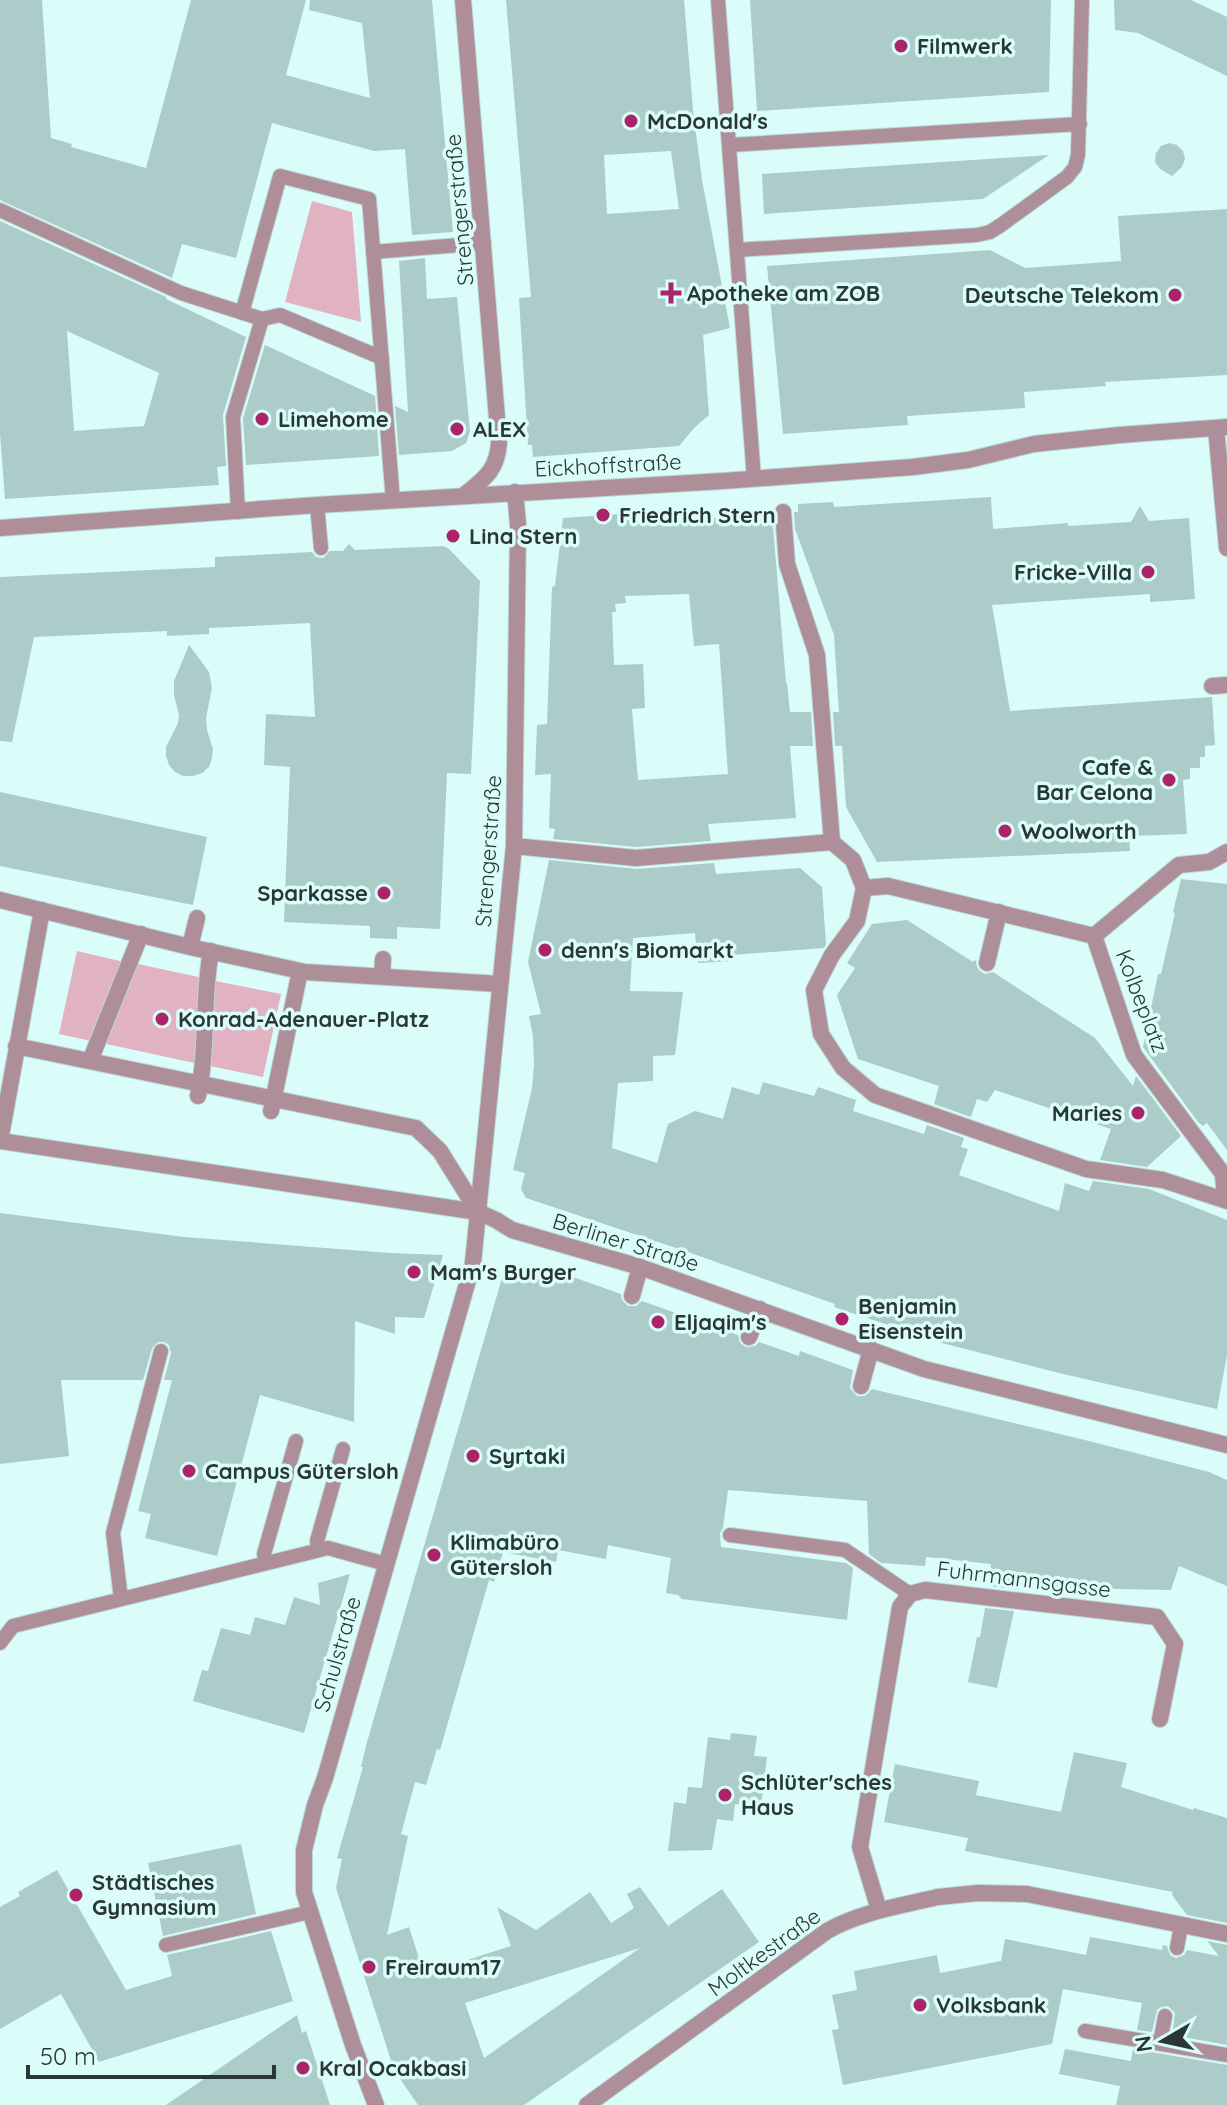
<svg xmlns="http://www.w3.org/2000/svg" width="1227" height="2105" font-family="Quicksand,sans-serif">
	<rect width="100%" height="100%" fill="#dafdf9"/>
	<path fill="#e0b2c2" d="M312,201L352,212L361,322L285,302Z
		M77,951L124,962L91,1041L59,1034Z
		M133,963L203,978L199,1064L102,1043Z
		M210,980L281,994L263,1077L210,1066Z"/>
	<path fill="#abccc9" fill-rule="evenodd" d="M0,0H42L51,138L72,144L71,147L146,168L191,0H306L286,75L370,98L362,23L309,10L310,0H432L453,232L412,235L405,149L374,151L272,123L236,258L182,244L172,278L0,200Z
		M506,0H684L693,110L702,180L730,328L703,335L709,415L694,428L679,446L533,457L532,445H528L519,298L531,297ZM671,151L679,209L607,214L604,155Z
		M750,0H1051L1049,92L757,111Z
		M1114,0H1191L1227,17V76L1138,33L1115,30Z
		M1169,143L1177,145L1183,151L1185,159L1182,167L1172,176L1160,169L1155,162L1156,153L1161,146Z
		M1049,155L983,199L764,214L762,174Z
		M1227,209V375L1105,382L1106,386L1024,392L1025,408L907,416L908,425L783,434L767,266L990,250L1025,268L1121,261L1118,216Z
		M0,221L166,297V299L246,337L223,415L226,466L217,467L219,485L5,499L0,433ZM67,331L159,373L144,426L74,431Z
		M425,258L427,299L457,297L470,431L466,443L452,451L399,455L395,406L408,412L399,261Z
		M265,345L375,396L379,456L246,465L243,418Z
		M991,497L993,529L1068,523V526L1131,522L1140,506L1149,521L1189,518L1195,599L1150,602V594L992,605L1010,711L1212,697L1215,745L1205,746V757H1200V768H1190V779L1183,780L1187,834L1129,836L1130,851L877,862L846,807L842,746H835L833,712H839L834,635L795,529L794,512H798V504L833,502L834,507Z
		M681,510V520L772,514L786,683H787L790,712H811L813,746H790L796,818L708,824L711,841L636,847L553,839L555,829L549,828L551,774L535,775L537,725L547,724L552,587L555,586L563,518ZM689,594L694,646L719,644L728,774L638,780L632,709L645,708L643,664L614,665L612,612H616L615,604L626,603L625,596Z
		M349,544L355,550L443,546L448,548L480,581L471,774L447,773L440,929L397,927V939L370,938V926L284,922L290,767L264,765L266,714L315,717L310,623L209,628V634L167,636V631L34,637L12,742L0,741V577L215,567V557L312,552L316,557L323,558L330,551H343Z
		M189,645L209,672L212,688L206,718L207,730L213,749L212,758L209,767L202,773L193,776H183L175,772L169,765L166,756V747L178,723L179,715L174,695V681Z
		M0,792L207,837L193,905L0,866Z
		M549,860L637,869L714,863L716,874L800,868L822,887L826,944L824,948L731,955V961L698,963L695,933L633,938L630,991L683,992L675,1055L653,1056V1081L618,1083L612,1148L657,1163L668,1124L695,1111L723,1119L732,1087L759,1095L763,1082L814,1096L818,1087L856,1100L853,1111L924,1134L927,1125L964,1138L961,1147L968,1149L959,1175L1059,1211L1065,1183L1089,1191L1093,1181L1149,1189L1227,1220V1355L1217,1409L1063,1374L938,1342L889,1323L888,1325L834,1307L835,1304L685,1251L526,1198L521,1189L525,1173L513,1170L532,1088L534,1065L533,1036L529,1016L541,1014L528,962Z
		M1181,879L1227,884V1150L1207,1123L1203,1126L1198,1122L1143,1047L1158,974H1161L1175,913L1173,912Z
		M907,920L973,962L974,960L976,961L977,967L980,971L985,974L993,972L1095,1038L1133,1086L1136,1076L1181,1136L1147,1167L1100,1160L1111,1129L995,1090L987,1102L977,1099L971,1117L934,1104L939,1086L858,1059L837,995L855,968L847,963L872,924Z
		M0,1213L184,1237L390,1253L443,1255L424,1318L395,1317V1334L355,1321L354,1422L260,1395L217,1556L145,1538L151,1514L138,1511L172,1380H164L171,1353L169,1345L164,1342H158L152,1348L143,1380H61L69,1456L0,1464Z
		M515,1264L573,1277L621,1294L622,1300L628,1306H636L642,1301L738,1335L740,1343L746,1347L755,1346L759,1342L799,1356L800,1351L853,1370L850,1388L857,1396H865L872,1389L1085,1440L1209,1472L1227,1480V1586L1179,1566L1171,1590L1067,1588L1021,1580L1019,1590L990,1586L991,1564L926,1557L925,1566L881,1563L869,1554L867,1501L728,1490L723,1528L720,1533L721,1547L846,1563L853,1568L847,1620L682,1599L678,1595L666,1593L671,1558L608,1545L606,1559L558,1550L556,1562L503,1552L494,1582L489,1580L440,1750L437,1749L426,1785L415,1782L401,1834L408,1836L387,1935L409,1927L424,1974L511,1946L497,1907L536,1930L590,1892L611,1923L634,1908L627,1894L640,1887L668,1926L722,1889L759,1942L524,2105H418L394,2070L336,1888L342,1859L337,1858L363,1767H361L367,1742L504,1271ZM640,1948L484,2058L465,2003Z
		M350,1574L304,1733L193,1701L202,1670L208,1671L221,1628L250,1635L255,1617L285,1625L294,1597L320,1605L318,1583Z
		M985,1608L1014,1611L997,1688L968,1682L977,1637H980Z
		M731,1733L757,1736L754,1756L767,1757L761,1807L735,1804L733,1821L717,1819L712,1850L668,1851L674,1802L686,1804L688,1787L702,1788L708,1737L730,1740Z
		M1074,1752L1127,1763L1121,1787L1193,1810L1194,1808L1227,1818V1923L1187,1915L1172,1895L1173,1892L965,1851L968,1838L884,1822L895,1764L979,1781L976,1795L1061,1812Z
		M241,1844L256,1914L163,1936L148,1863Z
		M57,1870L126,1990L172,1976L167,1955L271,1931L293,2001L99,2062L61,1994L0,2029V1907L20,1896L18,1892Z
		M1090,1937L1162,1950L1163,1945L1167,1946L1170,1955L1176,1958L1184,1955L1187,1950L1219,1956L1207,1941L1227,1945V2045L1172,2035L1175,2013L1168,2006L1161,2007L1157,2010L1152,2032L1137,2030L1142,2003L1063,1989L1052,2044L843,2085L832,2030L839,2029L832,1995L857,1990L854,1971L937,1955L940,1973L1001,1961L1005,1939L1086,1955Z
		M297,2015L302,2033L306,2031L330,2105H166Z
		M1065,2049L1131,2061L1133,2049L1227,2065V2105H1116L1120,2086L1059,2074Z"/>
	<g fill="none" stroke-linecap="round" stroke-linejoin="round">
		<g stroke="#bad9d6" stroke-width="16">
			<path id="service" d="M718,0L754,479
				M729,145L1080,124
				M0,210L181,293L262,319L280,315L382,358
				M737,250L977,235L990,232L1001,225L1067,177L1075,167L1078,155L1082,0
				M373,252L484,243
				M242,313L280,176L369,199L393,501
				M317,505L321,548
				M238,512L233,417L262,319
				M730,1535L845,1550L910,1594
				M319,1550L317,1541L343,1449
				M266,1563L264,1554L296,1441
				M121,1599L113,1533L161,1351
				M0,1643L13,1626L328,1548L386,1564
				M166,1945L310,1912
				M1177,1948L1181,1925
				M1085,2031L1227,2055
				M1160,2043L1165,2016"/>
		</g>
		<g stroke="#bad9d6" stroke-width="18">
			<path id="pedestrian" d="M783,512L787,564L817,655L832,842
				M1212,686L1227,685
				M864,888L888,886L1094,936
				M0,900L190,947L305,972L500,984
				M1094,936L1134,1055L1223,1174L1225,1200
				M1094,936L1179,865L1209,862L1227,852
				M190,947L197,918
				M987,963L999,912
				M382,976L383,959
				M16,1046L416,1128L440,1151L478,1212L496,1220L512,1230L640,1267L924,1369L1227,1445
				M90,1061L141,934
				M198,1096C208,1048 202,999 211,951
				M271,1111L300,971
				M0,1141L42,910
				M632,1296L640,1267
				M749,1337L760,1309
				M861,1386L871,1349
				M938,1897L978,1893L1027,1894L1227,1934"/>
		</g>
		<g stroke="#bad9d6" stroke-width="18">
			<path id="minor" d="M1216,428L1227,548
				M463,496C484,479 497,471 499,443L463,0
				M0,528L317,505L723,481L913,467L968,460L1034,444L1120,435L1227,427
				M514,846L636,858L832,842L853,860L864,888L857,921L832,955L814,990L821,1034L843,1068L875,1095L1086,1169L1163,1180L1227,1201
				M0,1141L478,1212
				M879,1910L860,1847L900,1607L910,1594L925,1590L1157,1617L1175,1644L1160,1719
				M376,2105L353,2045L304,1892V1850L315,1805L325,1778L473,1263L514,846L518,524L515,492
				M587,2105L827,1931C861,1912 900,1906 938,1897"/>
		</g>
		<use href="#service" stroke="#ae8e99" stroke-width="14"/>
		<use href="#pedestrian" stroke="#ae8e99" stroke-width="16"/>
		<use href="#minor" stroke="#ae8e99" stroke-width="16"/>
	</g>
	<g fill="#ab2368" stroke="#dafdf9" stroke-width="3">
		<circle cx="901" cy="46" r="8"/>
		<circle cx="631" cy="121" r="8"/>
		<path d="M667 281h8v8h8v8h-8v8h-8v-8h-8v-8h8z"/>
		<circle cx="1175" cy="295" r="8"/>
		<circle cx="262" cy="419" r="8"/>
		<circle cx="457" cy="429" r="8"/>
		<circle cx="603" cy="515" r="8"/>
		<circle cx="453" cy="536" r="8"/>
		<circle cx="1148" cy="572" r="8"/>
		<circle cx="1169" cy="780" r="8"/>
		<circle cx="1005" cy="831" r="8"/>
		<circle cx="384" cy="893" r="8"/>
		<circle cx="545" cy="950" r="8"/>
		<circle cx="162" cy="1019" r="8"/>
		<circle cx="1138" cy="1113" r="8"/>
		<circle cx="414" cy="1272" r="8"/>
		<circle cx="842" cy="1319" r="8"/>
		<circle cx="658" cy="1322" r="8"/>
		<circle cx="473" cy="1456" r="8"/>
		<circle cx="189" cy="1471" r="8"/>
		<circle cx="434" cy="1555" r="8"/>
		<circle cx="725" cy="1795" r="8"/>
		<circle cx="76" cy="1895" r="8"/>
		<circle cx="369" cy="1967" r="8"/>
		<circle cx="920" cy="2005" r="8"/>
		<circle cx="303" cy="2068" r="8"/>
	</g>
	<g text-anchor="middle" stroke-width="7" stroke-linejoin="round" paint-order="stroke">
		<g font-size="22" font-weight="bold" fill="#2a3736" stroke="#dafdf9" text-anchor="start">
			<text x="917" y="54">Filmwerk</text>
			<text x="647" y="129">McDonald's</text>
			<text x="687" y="301">Apotheke am ZOB</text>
			<text x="1159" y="303" text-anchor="end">Deutsche Telekom</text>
			<text x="278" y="427">Limehome</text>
			<text x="473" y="437">ALEX</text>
			<text x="619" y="523">Friedrich Stern</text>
			<text x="469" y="544">Lina Stern</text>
			<text x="1132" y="580" text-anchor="end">Fricke-Villa</text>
			<text x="1153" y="775" text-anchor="end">Cafe &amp;<tspan x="1153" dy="25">Bar Celona</tspan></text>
			<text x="1021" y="839">Woolworth</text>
			<text x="368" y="901" text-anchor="end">Sparkasse</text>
			<text x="561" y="958">denn's Biomarkt</text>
			<text x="178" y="1027">Konrad-Adenauer-Platz</text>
			<text x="1122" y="1121" text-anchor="end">Maries</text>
			<text x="430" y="1280">Mam's Burger</text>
			<text x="858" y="1314">Benjamin<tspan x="858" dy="25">Eisenstein</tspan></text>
			<text x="674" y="1330">Eljaqim's</text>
			<text x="489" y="1464">Syrtaki</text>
			<text x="205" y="1479">Campus Gütersloh</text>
			<text x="450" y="1550">Klimabüro<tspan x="450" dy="25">Gütersloh</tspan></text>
			<text x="741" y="1790">Schlüter'sches<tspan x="741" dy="25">Haus</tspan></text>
			<text x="92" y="1890">Städtisches<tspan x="92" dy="25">Gymnasium</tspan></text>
			<text x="385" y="1975">Freiraum17</text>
			<text x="936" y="2013">Volksbank</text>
			<text x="319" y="2076">Kral Ocakbasi</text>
		</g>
		<g font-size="22" fill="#2a3736" stroke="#dafdf9">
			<text transform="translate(459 210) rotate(-95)" y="8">Strengerstraße</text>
			<text transform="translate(608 465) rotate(-3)" y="8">Eickhoffstraße</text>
			<text transform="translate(488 851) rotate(-86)" y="8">Strengerstraße</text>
			<text transform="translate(1142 1001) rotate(69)" y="8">Kolbeplatz</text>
			<text transform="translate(626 1242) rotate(17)" y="8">Berliner Straße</text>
			<text transform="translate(1024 1579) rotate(7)" y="8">Fuhrmannsgasse</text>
			<text transform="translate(337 1654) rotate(-74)" y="8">Schulstraße</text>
			<text transform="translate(764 1952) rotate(-36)" y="8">Moltkestraße</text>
		</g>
	</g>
	<g transform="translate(1163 2041) rotate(261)" stroke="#dafdf9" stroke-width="6" paint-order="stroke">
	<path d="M0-6L14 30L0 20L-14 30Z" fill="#2a3736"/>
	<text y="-12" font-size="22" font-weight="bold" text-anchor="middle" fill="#2a3736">N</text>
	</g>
	<path d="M28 2065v12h246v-12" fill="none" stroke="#2a3736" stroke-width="4"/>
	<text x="40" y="2065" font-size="24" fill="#2a3736" stroke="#dafdf9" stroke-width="6" paint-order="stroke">50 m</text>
</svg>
